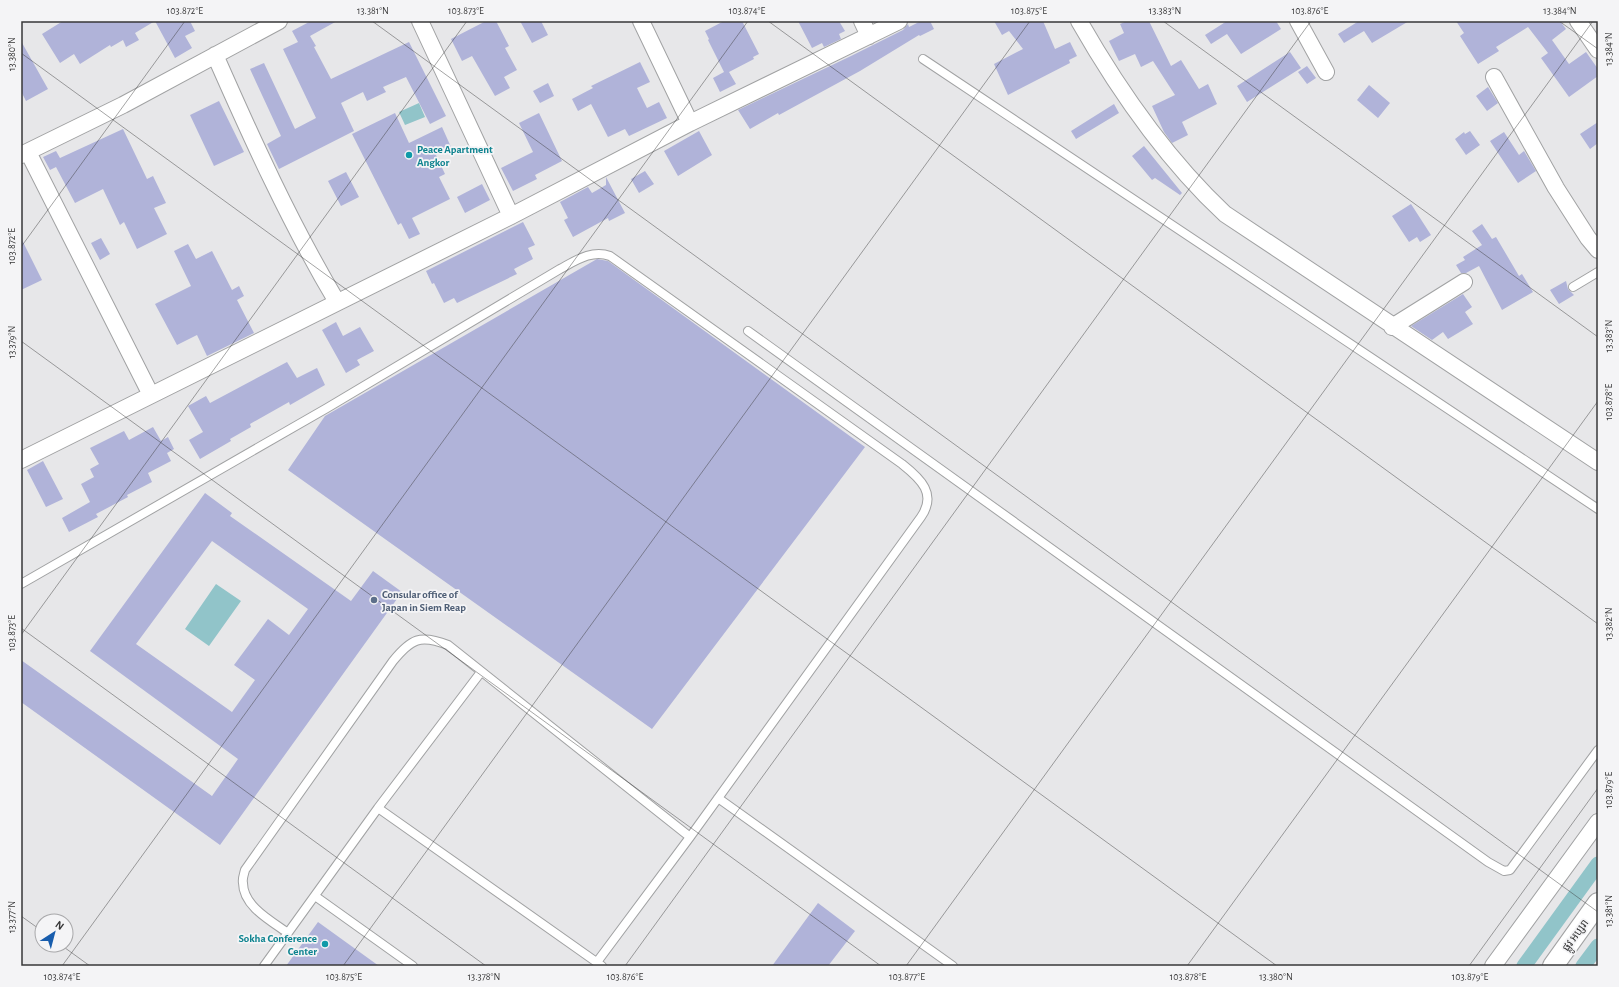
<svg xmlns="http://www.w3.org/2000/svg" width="1619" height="987" font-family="'Alegreya Sans','Noto Sans Khmer',sans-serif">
	<rect width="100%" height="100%" fill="#e7e7e9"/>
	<path fill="#91c4c9" d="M419,103L425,117L405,125L399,112Z
		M216,584L241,601L209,646L185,629Z"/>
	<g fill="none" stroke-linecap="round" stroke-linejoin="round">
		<path stroke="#91c4c9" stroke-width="15" d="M1524,966L1598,864
			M1583,966L1598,946"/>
	</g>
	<path fill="#b0b3d9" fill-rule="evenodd" d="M63,21H155L135,33L139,40L126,47L123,40L111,47L110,45L80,64L74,54L60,63L42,34Z
		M155,21H190L195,31L185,36L192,48L175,58Z
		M311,21H337L310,36L316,46L314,47L331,79L409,42L446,116L430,124L406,77L383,87L386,92L367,101L363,92L341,103L354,131L279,169L267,144L281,136L250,69L264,63L295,129L316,118L283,49L298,42L292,31Z
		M486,21H496L509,46L505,48L517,70L504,77L510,88L495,96L472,56L462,61L451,39Z
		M520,21H541L548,35L532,43Z
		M724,21H742L759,54L753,57L754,59L729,72L736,84L720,92L713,78L724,72L708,40L709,39L705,31Z
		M798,21H839L845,31L839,34L841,39L824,47L822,43L812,48Z
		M921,21H930L934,29L920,36L919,35L860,71L779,115L778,113L750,129L738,110L851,56L903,30L908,24L909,27Z
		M994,21H1043L1055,49L1070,42L1077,56L1069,60L1070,63L1008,95L994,64L1023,49L1009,31L1002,35Z
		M1127,21H1149L1171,66L1181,60L1199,89L1208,84L1217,104L1182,122L1188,135L1172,143L1164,132L1152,106L1175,95L1153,61L1141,67L1135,54L1119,61L1109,41L1124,33L1120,24Z
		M1227,21H1276L1281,29L1241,54L1227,34L1211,44L1205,35Z
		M1359,21H1409L1372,43L1364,31L1344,43L1338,34Z
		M1456,21H1560L1566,29L1552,40L1569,64L1586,52L1598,69V76L1569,97L1541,58L1548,53L1528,27L1496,47L1499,51L1478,64L1460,36L1464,33Z
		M21,41L48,89L26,101L21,91Z
		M1290,52L1301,68L1247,102L1237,86Z
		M640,62L650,82L637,88L647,108L659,102L667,118L629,136L625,129L608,137L591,104L578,111L572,99L593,88L591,86Z
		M1307,66L1316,78L1307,84L1298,72Z
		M548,83L554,96L540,103L533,91Z
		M1369,85L1390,103L1378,118L1357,100Z
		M1488,87L1498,103L1487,111L1476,96Z
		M219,101L244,152L214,166L190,115Z
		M1114,104L1119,113L1076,139L1071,131Z
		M395,113L409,143L442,127L451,147L436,155L445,174L439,177L450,199L412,218L420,234L409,239L401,223L398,225L352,134Z
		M539,113L562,161L535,175L537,179L513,191L501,168L533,152L519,123Z
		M1598,122V143L1590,149L1580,134Z
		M123,129L147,179L153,176L166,203L154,208L167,234L137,249L124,222L120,225L103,189L75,203L56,167L50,170L43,157L56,151L60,158Z
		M699,131L712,155L678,176L664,151Z
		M1470,131L1480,145L1466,155L1455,139L1464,132L1465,134Z
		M1504,132L1519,155L1524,151L1536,171L1518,183L1490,141Z
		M1144,146L1182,193L1180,195L1155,178L1152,180L1132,156Z
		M645,171L654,184L639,193L631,179Z
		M346,172L359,197L341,206L328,181Z
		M606,177L625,213L609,221L608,218L573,237L564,220L568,218L560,202L588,187L592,193L606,185Z
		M482,184L490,200L465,213L457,197Z
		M1411,204L1431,235L1420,242L1417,237L1409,242L1392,216Z
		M523,222L535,245L528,248L533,259L514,269L517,274L457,303L454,298L444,303L434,283L432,284L426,271Z
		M1482,224L1492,239L1496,237L1519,276L1522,274L1533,292L1502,310L1479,266L1466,273H1461L1456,265L1465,260L1463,257L1482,245L1472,231Z
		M21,238L42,280L21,290Z
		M101,238L110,254L100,260L91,243Z
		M188,244L196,259L212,251L232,290L239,286L244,296L237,300L254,333L207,356L197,335L177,345L155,304L191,286L174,251Z
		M597,259L608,261L865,447L652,729L288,470L325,416Z
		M1566,281L1568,289L1574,295L1559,304L1550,290Z
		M1463,294L1472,307L1465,312L1473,324L1448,339L1443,332L1432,340L1411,326Z
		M336,322L343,336L360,327L374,351L357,360L360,365L346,373L322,330Z
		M287,362L297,378L317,368L325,385L290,405L289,402L250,424L251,427L230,439L231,441L200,459L189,440L203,432L188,406L206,396L210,403Z
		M153,427L161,441L168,437L174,449L167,453L171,461L148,473L152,482L127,495L128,497L96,514L98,517L69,532L62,518L90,502L81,484L94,477L90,469L99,464L90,448L124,431L129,440Z
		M43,461L63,499L46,507L27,470Z
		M205,493L232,513L230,516L351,601L373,571L402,592L220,845L21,702V660L212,796L238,759L90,651ZM212,541L308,609L289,635L268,619L234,665L255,680L232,712L136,644Z
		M818,903L855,931L828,966H772Z
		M318,922L379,966H286Z"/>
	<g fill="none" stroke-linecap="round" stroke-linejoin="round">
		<g stroke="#a1a2a3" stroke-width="10">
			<path id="service" d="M923,59L1598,509
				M1573,287L1598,272
				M748,331L1488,862L1504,871L1510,870L1598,750
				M21,584L327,408L560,269C575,261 592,249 610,256L902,464C921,479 937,494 921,517L690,837L597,962
				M718,798L953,966
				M378,808L602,966
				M315,896L413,966
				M288,933C271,921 243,906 243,883C242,879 244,874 245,870L393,661C411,639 420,634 448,645L690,837
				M264,966L378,808L481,672"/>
		</g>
		<g stroke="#a1a2a3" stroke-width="18">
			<path id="minor" d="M420,21L511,216
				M641,21L690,123
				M862,21L869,36
				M1079,21C1119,91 1166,159 1225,214L1598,462
				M1298,21L1326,72
				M1578,21L1598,50
				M215,55C252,139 290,223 337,302
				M1494,77L1556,188L1588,238L1598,250
				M28,152L151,395
				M21,155L123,105L279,21
				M1392,327L1464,282
				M21,460L511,216L690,123L899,21
				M1493,966L1598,822"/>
		</g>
		<g stroke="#a1a2a3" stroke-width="22">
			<path id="tertiary" d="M1553,966L1598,903"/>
		</g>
		<use href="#service" stroke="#fff" stroke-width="8"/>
		<use href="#minor" stroke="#fff" stroke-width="16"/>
		<use href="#tertiary" stroke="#fff" stroke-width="20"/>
	</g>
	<path fill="none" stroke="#373738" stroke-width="1" stroke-opacity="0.45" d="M372,21L1598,912M768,21L1598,624M1163,21L1598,337M1559,21L1598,49M21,53L1277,966M21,247L185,21M21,341L881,966M21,628L486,966M21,635L467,21M21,916L42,931M61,945L90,966M62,966L748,21M343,966L1030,21M625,966L1311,21M906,966L1593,21M1187,966L1598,401M1469,966L1598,788"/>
	<g fill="#0f9aa8" stroke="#f4f4f6" stroke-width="1.5">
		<circle cx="409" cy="155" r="4"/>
		<circle cx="325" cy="944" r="4"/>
	</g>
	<circle fill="#5c6f8a" stroke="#f4f4f6" stroke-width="1.5" cx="374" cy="600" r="4"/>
	<g text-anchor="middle" stroke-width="3.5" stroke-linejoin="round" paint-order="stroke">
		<g font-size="11" font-weight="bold" fill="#0d838f" stroke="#f4f4f6" text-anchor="start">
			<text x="417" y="153">Peace Apartment<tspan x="417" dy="13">Angkor</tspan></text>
			<text x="317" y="942" text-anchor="end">Sokha Conference<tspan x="317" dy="13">Center</tspan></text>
		</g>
		<g font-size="11" font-weight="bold" fill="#4e5e75" stroke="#f4f4f6" text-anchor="start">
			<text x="382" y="598">Consular office of<tspan x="382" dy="13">Japan in Siem Reap</tspan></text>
		</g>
		<g font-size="11" fill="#373738" stroke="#f4f4f6">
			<text transform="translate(1575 935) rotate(-54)" y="4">ផ្លូវ អប្សរា</text>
		</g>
	</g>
	<rect width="1619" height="987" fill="none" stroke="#f4f4f6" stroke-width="44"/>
	<g transform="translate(54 933) rotate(36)"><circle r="19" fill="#f4f4f6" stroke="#a8a8aa"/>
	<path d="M0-3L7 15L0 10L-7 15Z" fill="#185dad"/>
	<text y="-6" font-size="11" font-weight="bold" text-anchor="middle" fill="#373738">N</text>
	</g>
	<rect x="22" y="22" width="1575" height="943" fill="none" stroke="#373738" stroke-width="1.5"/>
	<g font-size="10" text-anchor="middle" fill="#373738">
		<text x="185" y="14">103.872°E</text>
		<text x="373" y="14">13.381°N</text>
		<text x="466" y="14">103.873°E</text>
		<text x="747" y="14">103.874°E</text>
		<text x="1029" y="14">103.875°E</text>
		<text x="1165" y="14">13.383°N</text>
		<text x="1310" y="14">103.876°E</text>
		<text x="1560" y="14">13.384°N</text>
		<text transform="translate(1608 49) rotate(-90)" y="4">13.384°N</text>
		<text transform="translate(11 54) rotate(-90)" y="4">13.380°N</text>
		<text transform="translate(11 246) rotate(-90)" y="4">103.872°E</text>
		<text transform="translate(1608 336) rotate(-90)" y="4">13.383°N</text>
		<text transform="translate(11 342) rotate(-90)" y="4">13.379°N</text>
		<text transform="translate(1608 402) rotate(-90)" y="4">103.878°E</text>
		<text transform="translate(1608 624) rotate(-90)" y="4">13.382°N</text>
		<text transform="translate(11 633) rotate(-90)" y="4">103.873°E</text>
		<text transform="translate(1608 790) rotate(-90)" y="4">103.879°E</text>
		<text transform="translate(1608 911) rotate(-90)" y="4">13.381°N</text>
		<text transform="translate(11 917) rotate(-90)" y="4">13.377°N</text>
		<text x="62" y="980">103.874°E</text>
		<text x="344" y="980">103.875°E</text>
		<text x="484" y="980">13.378°N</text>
		<text x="625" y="980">103.876°E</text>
		<text x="907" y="980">103.877°E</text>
		<text x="1188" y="980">103.878°E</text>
		<text x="1276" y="980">13.380°N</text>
		<text x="1470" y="980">103.879°E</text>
	</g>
</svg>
